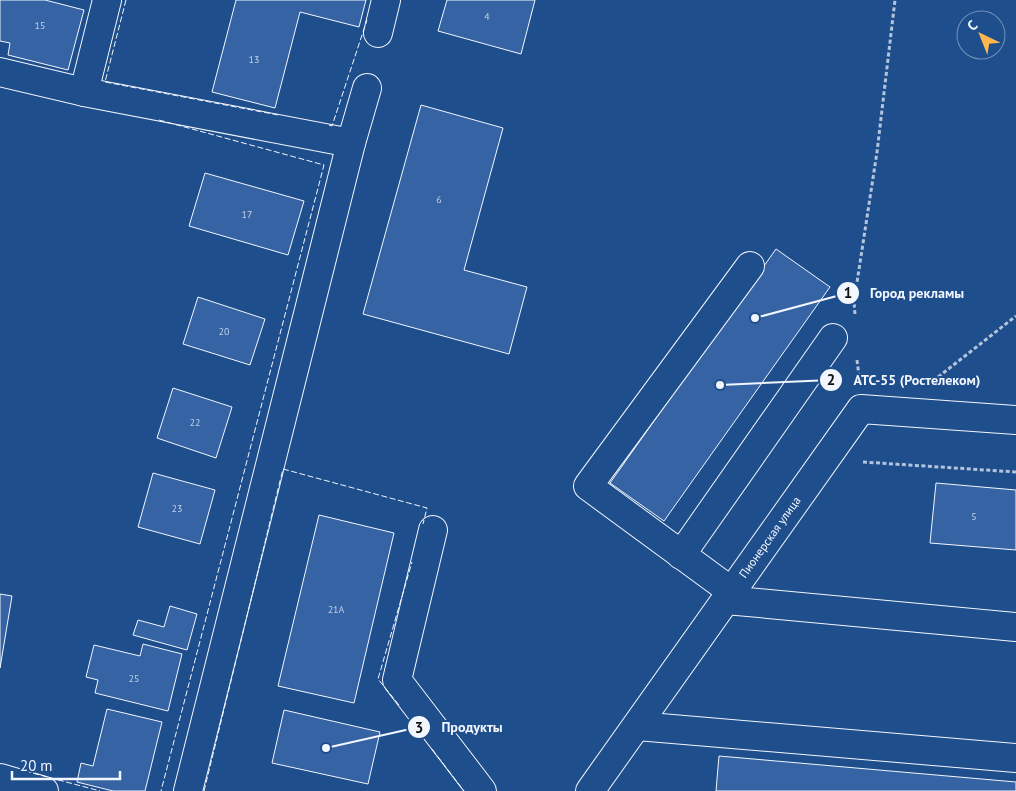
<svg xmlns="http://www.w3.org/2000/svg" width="1016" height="791" font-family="'PT Sans',sans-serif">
	<rect width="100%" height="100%" fill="#1f4e8c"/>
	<path fill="#3563a3" stroke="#f2f6ff" d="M0,0H45L84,10L68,70L8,55L10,43L0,41Z
		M236,0H366L359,27L300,12L275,108L212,92Z
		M447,0H535L521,54L438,31Z
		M421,105L503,128L464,270L527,287L509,354L363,314Z
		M205,173L304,201L288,255L189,226Z
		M776,249L830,287L664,521L610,483Z
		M198,297L265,319L250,365L183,344Z
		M173,388L232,407L216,458L157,438Z
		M153,473L215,490L200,544L138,527Z
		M936,483L1016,490V550L930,543Z
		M319,515L394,533L354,703L278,686Z
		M0,594L12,596L0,668Z
		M170,606L197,614L187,650L133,635L138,620L164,627Z
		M143,644L182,654L168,711L95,693L98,680L86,677L94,645L140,656Z
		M107,709L162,722L145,791H113L77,782L81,763L93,766Z
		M284,710L380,732L368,784L272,763Z
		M719,756L1016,782V791H716Z"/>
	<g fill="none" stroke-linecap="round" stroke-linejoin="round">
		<g stroke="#f2f6ff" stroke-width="30">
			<g id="minor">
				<path d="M378,33L386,0"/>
				<path d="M0,72L84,92L351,143"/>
				<path d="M84,92L107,0"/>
				<path d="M433,530L397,680L482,791"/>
				<path d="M681,555L833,338"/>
				<path d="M731,591L588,486L750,266"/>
				<path d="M726,600L1016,627"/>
				<path d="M637,726L1016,758"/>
				<path d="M0,778L44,791"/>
				<path d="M188,791L351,143L367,88"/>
				<path id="s1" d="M590,791L861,409L1016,420"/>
			</g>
		</g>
		<path stroke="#b3c4dc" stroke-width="3" stroke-dasharray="4 2.5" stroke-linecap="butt" d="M855,314L854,302L877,152L895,0
			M857,360L859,376
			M933,381L1016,316
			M863,462L1016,472"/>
		<use href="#minor" stroke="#1f4e8c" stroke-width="28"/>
		<path stroke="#f2f6ff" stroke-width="1" stroke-dasharray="6 2.5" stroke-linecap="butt" d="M126,0L105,82L278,115
			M159,120L324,165L161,791
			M329,125L332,126L367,20
			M399,705L378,679L412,562
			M432,749L464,791
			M25,771L100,791
			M204,791L283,469L427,508L423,524"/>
	</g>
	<g text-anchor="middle" stroke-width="4" stroke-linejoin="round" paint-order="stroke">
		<g font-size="10" fill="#c3d1e8">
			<text x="487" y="20">4</text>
			<text x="40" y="29">15</text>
			<text x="254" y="63">13</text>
			<text x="439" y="203">6</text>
			<text x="247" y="218">17</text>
			<text x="224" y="335">20</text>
			<text x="195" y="426">22</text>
			<text x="177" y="512">23</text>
			<text x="974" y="520">5</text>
			<text x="336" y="613">21А</text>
			<text x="134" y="682">25</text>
		</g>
		<g font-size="12" fill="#f2f6ff" stroke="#1f4e8c">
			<text dy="4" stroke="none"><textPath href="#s1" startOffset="311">Пионерская улица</textPath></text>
		</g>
	</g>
	<path fill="none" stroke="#f2f6ff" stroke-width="2" d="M755 318L848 293M720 385L831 380M326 748L419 727"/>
	<g fill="#f2f6ff" stroke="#1f4e8c" stroke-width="2">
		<circle cx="755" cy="318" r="5"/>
		<circle cx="720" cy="385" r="5"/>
		<circle cx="326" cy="748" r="5"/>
		<circle cx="848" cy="293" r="12"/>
		<circle cx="831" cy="380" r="12"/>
		<circle cx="419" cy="727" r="12"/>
	</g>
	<g font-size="15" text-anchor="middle" font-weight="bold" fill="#111">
		<text x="848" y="298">1</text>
		<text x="831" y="385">2</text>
		<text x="419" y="733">3</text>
	</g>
	<g font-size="14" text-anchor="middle" font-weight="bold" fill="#f2f6ff" stroke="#1f4e8c" stroke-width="4" stroke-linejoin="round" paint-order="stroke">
		<text x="917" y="298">Город рекламы</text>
		<text x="917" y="385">АТС-55 (Ростелеком)</text>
		<text x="472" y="732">Продукты</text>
	</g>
	<g transform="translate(981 35) rotate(317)"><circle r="24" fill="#1f4e8c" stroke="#7391ba"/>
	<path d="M0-4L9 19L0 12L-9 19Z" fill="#ffb74d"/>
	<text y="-8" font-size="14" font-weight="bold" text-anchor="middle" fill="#f2f6ff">С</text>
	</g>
	<path d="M12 771v8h108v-8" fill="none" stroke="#f2f6ff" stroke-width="2.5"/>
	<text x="20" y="771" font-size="15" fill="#f2f6ff" stroke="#1f4e8c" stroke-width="4" paint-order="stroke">20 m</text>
</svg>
